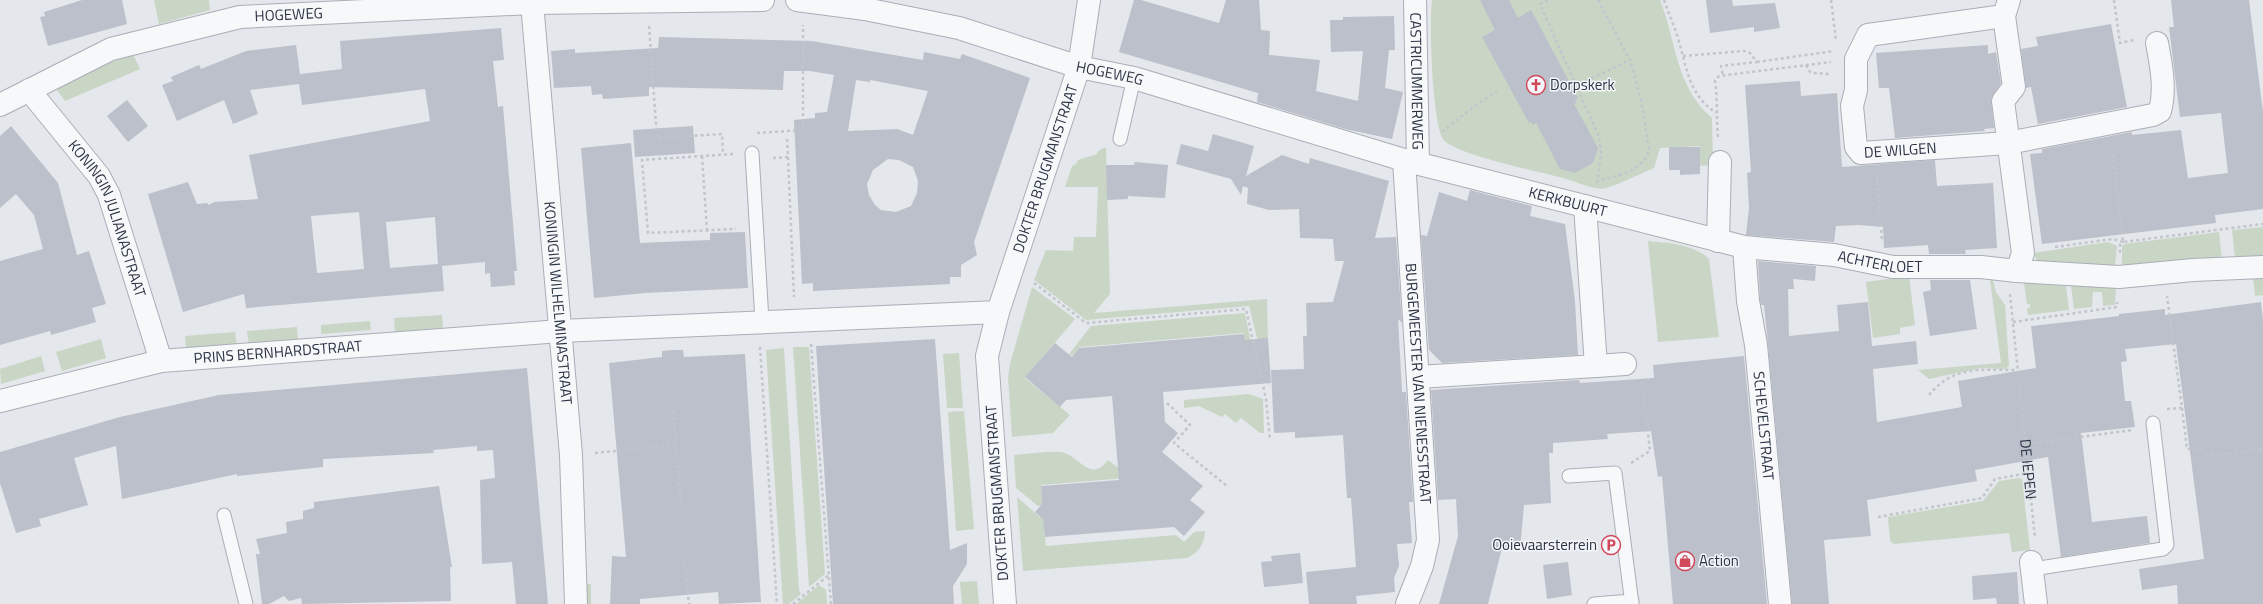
<svg xmlns="http://www.w3.org/2000/svg" width="2263" height="604" font-family="'Titillium Web',sans-serif">
	<rect width="100%" height="100%" fill="#e4e7ec"/>
	<path fill="#c9d6c5" d="M154,0H209L210,10L159,24Z
		M1432,0H1660C1677,43 1675,86 1712,118L1713,165L1699,166L1700,146L1660,148L1654,168C1644,172 1609,189 1601,189C1589,188 1574,181 1563,178C1541,172 1452,154 1443,139C1432,122 1429,22 1432,0Z
		M133,54L140,69L65,101L54,86L102,65Z
		M1106,147L1110,294L1094,313L1267,299L1269,387L1249,306L1086,320L1034,280L1046,250L1073,251L1074,237H1096L1098,187H1065L1072,166L1076,164L1078,160L1097,154L1098,151Z
		M2263,227V257L2235,258L2232,230Z
		M2219,232L2222,260L2123,266L2122,264V246L2124,244Z
		M1648,241C1668,243 1694,244 1709,259L1719,337L1658,342Z
		M2108,242L2117,246L2115,266L2039,263L2033,253Z
		M1909,276L1915,325L1900,328V334L1873,338L1866,282Z
		M2263,276V295L2255,296L2253,277Z
		M1990,280H1993L1996,292L2005,305L2009,366L2005,369L1981,368L1929,379L1918,370L2001,363Z
		M2024,283L2066,286L2069,310L2028,315L2027,308H2030V304H2027Z
		M2071,286H2116L2115,305L2103,306L2102,292H2093L2092,307L2074,309Z
		M1032,287L1075,319L1025,378L1070,415L1053,433L1012,437L1008,377L1010,364Z
		M1245,313L1254,358L1246,355L1244,333L1080,347L1072,356L1069,354L1091,326Z
		M442,315L443,328L395,332L394,318Z
		M370,321L371,330L321,334V325Z
		M297,327L298,341L249,345L247,331Z
		M235,332L237,346L186,350L185,336Z
		M101,339L106,358L62,371L56,352Z
		M793,347H809L825,574L809,587Z
		M784,348L799,590L801,594L789,604H783L766,350Z
		M959,353L963,408H947L943,354Z
		M41,356L45,371L1,384L0,369Z
		M1249,394L1263,399L1264,433H1260L1241,418L1236,423L1225,414L1222,417L1199,406L1184,408V400Z
		M964,411L974,529L956,531L948,412Z
		M1046,452C1052,452 1060,451 1065,453C1082,460 1091,482 1108,460L1125,473L1126,478L1041,485L1042,506H1038L1016,488L1014,455Z
		M2019,478L2022,479L2030,550L2012,552L2009,533L1894,544L1890,541L1888,517L1983,501L1999,481Z
		M1017,497L1040,517H1043L1046,546L1176,535L1184,542L1194,532L1205,531C1204,545 1199,552 1187,558L1023,571Z
		M977,581L979,604H962L960,582Z
		M586,584H591V604H584Z
		M819,585L826,590L827,604H796Z"/>
	<path fill="#bbc0ca" fill-rule="evenodd" d="M82,0H122L127,24L48,46L40,17L45,16L44,12Z
		M1134,0H1141L1219,23L1226,0H1259L1261,30L1270,31L1269,55L1320,60L1316,91L1358,101L1363,51L1331,52L1330,20H1343V17L1394,16L1395,50H1389L1385,88L1403,92L1392,139L1345,129L1257,102L1258,93L1119,52Z
		M1480,0H1509L1518,18L1531,10L1578,98L1575,99L1577,102L1574,104L1598,148L1593,163L1575,173L1560,169L1536,123L1533,125L1531,122L1529,123L1482,37L1495,30Z
		M1706,0H1732L1733,6L1775,3L1780,28L1754,32V27L1710,33Z
		M2171,0H2249L2263,112V209L2215,215L2216,223L2042,244L2030,154L2042,153V149L2132,132V135L2181,130L2188,178L2228,173L2221,113L2180,117L2169,27H2174Z
		M2111,24L2127,107L2038,124L2031,87L2026,88L2021,49L2038,46L2036,37Z
		M501,28L504,60L493,61L498,107L503,106L517,271H514L515,285L491,287L490,273L485,274V262L442,266L444,291L246,308L244,294L183,312L148,194L188,182L197,204L207,203L209,205L214,202L258,199L249,155L430,121L425,89L302,105L299,84L250,90L258,114L233,124L224,100L177,121L162,85L173,81L171,77L199,65L201,69L246,51L296,45L300,74L342,69L340,41ZM359,212L364,269L317,273L311,216ZM435,217L438,264L390,268L386,222Z
		M659,37L812,41L923,60L924,52L960,59L962,54L1030,78L974,242L977,255L961,265V277H950V284L813,291V283L802,284L794,120L815,118V113L827,112L834,75L810,71H784L783,90L649,87V96L603,99L602,94L592,95L591,86L554,88L551,51L575,49V53L658,48ZM856,80L870,82V80L928,91L913,135L897,129L848,131ZM888,159L899,160L913,167L918,181L917,193L911,206L896,212L881,210L875,205L869,195L867,184L873,170Z
		M1988,45V54L1996,52L2001,83L1991,98L1994,128L1984,129L1985,131L1895,138L1889,88H1879L1876,53Z
		M1800,81L1801,96L1837,93L1842,167L1935,160L1937,186L1993,183L1997,248L1965,250L1966,254H1929L1928,245L1884,248L1883,227L1859,225L1836,226L1834,242L1746,235L1749,208L1747,173L1751,172L1745,85Z
		M127,100L148,126L128,142L107,116Z
		M11,126L58,183L77,255L89,251L106,304L92,308L96,322L51,335L50,331L0,345V261L43,249L34,215L16,194L0,208V136Z
		M693,126L695,153L635,157L633,130Z
		M1213,134L1254,146L1246,176L1282,155L1309,164L1310,158L1389,181L1375,238L1396,237L1402,323L1398,319L1402,392H1406L1413,502H1409L1412,543L1397,544L1399,566L1394,578L1395,592L1356,596L1357,604H1309L1306,572L1356,567L1351,498H1347L1343,435L1295,438V432L1274,433L1271,370L1304,369L1303,336H1307L1306,303L1333,302L1344,261H1335L1333,239L1300,238L1299,209L1269,210L1247,204L1248,188L1243,186L1241,195L1231,179L1176,164L1181,144L1208,151Z
		M631,143L640,243L710,240V233L745,232L748,288L645,293L594,298L581,148Z
		M1669,147H1700V174L1680,175V170H1669Z
		M1135,162L1168,165L1165,198L1128,196V199L1107,200L1106,165H1134Z
		M1470,190L1532,206L1530,216L1565,224L1575,301L1578,355L1442,363L1429,350L1421,235L1427,236L1439,192L1467,201Z
		M1758,261L1816,266L1815,281L1793,279L1794,289H1788L1789,336L1839,331L1837,305L1868,302L1872,346L1916,341L1918,364L1873,369L1877,422L1962,407L1958,381L2036,368L2031,326L2119,316V314L2165,309V315L2261,302L2263,321V604H2178L2177,585L2142,590L2139,569L2204,559L2176,344L2125,349L2127,361L2121,362L2125,401H2131L2135,427L2081,433L2092,522L2147,516L2150,543L2061,557L2048,457L1975,470L1977,481L1867,500L1871,536L1824,540L1829,604H1792L1768,344L1764,305H1761L1760,299Z
		M1930,280H1970L1977,329L1930,336L1923,292L1931,290Z
		M1244,334L1245,340L1268,338L1271,383L1163,392L1165,422L1178,433L1162,452L1203,486L1190,500L1205,512L1184,536L1174,527L1045,537L1043,519L1035,512L1042,504L1041,486L1119,480L1112,396L1066,400L1060,407L1025,377L1055,343L1072,357L1079,348Z
		M935,339L950,550L967,543V564L953,586L954,604H833L816,346Z
		M672,350H683L684,357L745,354L761,602L719,604L718,592L640,599V604H610L612,556L626,557L609,363L662,357V351Z
		M1744,356L1767,604H1673L1662,476L1658,477L1651,431L1607,434L1608,439L1553,443V453H1549L1551,503L1524,505L1520,550L1502,548L1488,604H1439L1458,536L1456,499L1438,500L1431,390L1579,380L1580,383L1654,378L1653,365Z
		M527,368L548,604H516L512,562L482,564L480,480L495,478L493,450L477,451V446L433,450L434,453L323,459V467L237,476V474L122,499L116,446L74,458L88,505L39,519L41,526L16,533L0,483V452L120,417L219,395Z
		M439,486L452,567H450L451,601L302,604L301,598L289,601L284,596L269,604H262L256,554H260L256,539L287,533L286,522L303,519V511L314,508V502Z
		M1300,553L1303,583L1264,587L1261,562L1272,561L1271,556Z
		M1568,562L1572,595L1547,599L1543,565Z
		M2017,572L2019,604H1997L1996,598L1973,600L1972,576Z"/>
	<g fill="none" stroke-linecap="round" stroke-linejoin="round">
		<g stroke="#a9aeb7" stroke-width="15">
			<path id="lane" d="M1120,139L1134,78
				M752,153L762,321
				M1569,476L1615,473L1632,604
				M224,515L246,604
				M2032,569L2163,549L2167,545L2153,423
				M1594,604L1632,601"/>
		</g>
		<g stroke="#a9aeb7" stroke-width="24">
			<g id="street">
				<path id="s2" d="M797,0L865,9L959,28L1079,67L1134,78L1404,160L1744,247L1834,255L1893,267H1981L2017,271L2119,277L2193,270L2263,267"/>
				<path id="s3" d="M1415,0L1418,163"/>
				<path d="M2009,0L2004,16L2014,87L2003,101L2023,253L2017,271"/>
				<path id="s4" d="M532,3L571,455L576,604"/>
				<path id="s5" d="M2004,16L1868,35L1856,59V90L1852,106L1856,147L1861,153L2008,143L2153,115L2160,111C2166,89 2161,64 2157,43"/>
				<path id="s6" d="M29,90L99,176L109,195L161,361"/>
				<path id="s7" d="M0,105L111,49L240,17L532,3L763,0"/>
				<path id="s8" d="M1404,160L1428,540L1422,566L1407,604"/>
				<path d="M1718,241L1720,162"/>
				<path id="s9" d="M1744,247L1748,301L1756,345L1780,604"/>
				<path d="M1596,366L1625,364"/>
				<path d="M1418,377L1596,366L1585,206"/>
				<path id="s10" d="M0,401L161,361L560,331L998,312"/>
				<path d="M2031,562L2036,604"/>
				<path id="s11" d="M1005,604L987,356L998,312L1079,67L1089,0"/>
			</g>
		</g>
		<g stroke="#c2c5cb" stroke-width="2.5" stroke-dasharray="3 3" stroke-linecap="butt">
			<path d="M1495,0L1496,2"/>
			<path d="M1548,0L1540,4L1599,137L1601,153L1597,185"/>
			<path d="M1598,0L1630,60L1641,100L1649,148C1646,171 1616,176 1598,181"/>
			<path d="M1664,0C1668,12 1673,23 1677,35C1687,66 1687,93 1716,113"/>
			<path d="M1831,0L1836,41"/>
			<path d="M2114,0L2120,43L2134,40"/>
			<path d="M649,26L657,138L722,134L723,154"/>
			<path d="M1683,56L1744,51L1750,53L1757,62L1721,66L1723,76"/>
			<path d="M1757,62L1834,51"/>
			<path d="M1806,65L1810,72L1812,73L1831,74"/>
			<path d="M1575,86L1630,60"/>
			<path d="M1442,132L1477,104L1497,92"/>
			<path d="M757,133L803,130V25"/>
			<path d="M1718,137C1716,117 1718,101 1715,81L1719,76L1831,62"/>
			<path d="M2112,148L2123,242L2263,224"/>
			<path d="M733,154L642,160L648,233L736,229"/>
			<path d="M702,156L707,230"/>
			<path d="M788,157L794,297"/>
			<path d="M773,158L788,157L787,137"/>
			<path d="M1877,176L1882,241"/>
			<path d="M2055,247L2113,239L2123,242L2120,245V253"/>
			<path d="M1034,283L1086,323L1246,309L1266,399L1270,440"/>
			<path id="s1" d="M2010,294L2035,538"/>
			<path d="M2013,322L2117,307V302"/>
			<path d="M811,344L831,604"/>
			<path d="M760,347L777,604"/>
			<path d="M1929,395C1954,365 1981,370 2017,370"/>
			<path d="M1167,403L1190,425L1174,443L1227,486"/>
			<path d="M2182,408L2187,449L2205,448L2206,456L2263,449"/>
			<path d="M2167,409L2182,408L2167,296"/>
			<path d="M673,411L681,504"/>
			<path d="M2027,444L2133,430"/>
			<path d="M595,453L676,445"/>
			<path d="M1631,463L1650,451L1642,381"/>
			<path d="M1878,517L1982,498L1995,479L2028,473"/>
			<path d="M685,561L689,604"/>
			<path d="M793,604L829,575"/>
		</g>
		<use href="#lane" stroke="#f7f8fa" stroke-width="13"/>
		<use href="#street" stroke="#f7f8fa" stroke-width="22"/>
	</g>
	<defs>
		<g id="church-ring" transform="scale(1)"><circle r="9.5" fill="#f4f6f9" stroke="#d1495b" stroke-width="1.5"/><path d="M-1.2-6h2.4v3.5h3.3v2.4h-3.3V6h-2.4V-.1h-3.3v-2.4h3.3Z" fill="#d1495b"/></g>
		<g id="parking-ring" transform="scale(1)"><circle r="9.5" fill="#f4f6f9" stroke="#d1495b" stroke-width="1.5"/><path d="M-3.5-5.5H1a3.5 3.5 0 0 1 0 7H-1V5.5H-3.5ZM-1-3.4V-.6H.8a1.4 1.4 0 0 0 0-2.8Z" fill="#d1495b"/></g>
		<g id="shop-ring" transform="scale(1)"><circle r="9.5" fill="#f4f6f9" stroke="#d1495b" stroke-width="1.5"/><path d="M-5-2.5h2.3a2.7 3.5 0 0 1 5.4 0H5L5.5 6h-11ZM-1.5-2.5h3a1.5 2.3 0 0 0-3 0Z" fill="#d1495b"/></g>
	</defs>
	<g fill-rule="evenodd">
		<use href="#church-ring" x="1536" y="85"/>
		<use href="#parking-ring" x="1611" y="545"/>
		<use href="#shop-ring" x="1685" y="561"/>
	</g>
	<g text-anchor="middle" stroke-width="3" stroke-linejoin="round" paint-order="stroke">
		<g font-size="15" fill="#2b3445" stroke="#f4f6f9">
			<text dy="5" stroke="none"><textPath href="#s7" startOffset="306">HOGEWEG</textPath></text>
			<text dy="5" stroke="none"><textPath href="#s2" startOffset="322">HOGEWEG</textPath></text>
			<text dy="5" stroke="none"><textPath href="#s3" startOffset="81">CASTRICUMMERWEG</textPath></text>
			<text dy="5" stroke="none"><textPath href="#s5" startOffset="300">DE WILGEN</textPath></text>
			<text dy="5" stroke="none"><textPath href="#s11" startOffset="445">DOKTER BRUGMANSTRAAT</textPath></text>
			<text dy="5" stroke="none"><textPath href="#s2" startOffset="798">KERKBUURT</textPath></text>
			<text dy="5" stroke="none"><textPath href="#s6" startOffset="153">KONINGIN JULIANASTRAAT</textPath></text>
			<text dy="5" stroke="none"><textPath href="#s2" startOffset="1117">ACHTERLOET</textPath></text>
			<text dy="5" stroke="none"><textPath href="#s4" startOffset="301">KONINGIN WILHELMINASTRAAT</textPath></text>
			<text dy="5" stroke="none"><textPath href="#s10" startOffset="283">PRINS BERNHARDSTRAAT</textPath></text>
			<text dy="5" stroke="none"><textPath href="#s8" startOffset="224">BURGEMEESTER VAN NIENESSTRAAT</textPath></text>
			<text dy="5" stroke="none"><textPath href="#s9" startOffset="180">SCHEVELSTRAAT</textPath></text>
			<text dy="5" stroke="none"><textPath href="#s1" startOffset="176">DE IEPEN</textPath></text>
			<text transform="translate(997 493) rotate(-94)" y="5">DOKTER BRUGMANSTRAAT</text>
		</g>
		<g font-size="15" fill="#2b3445" stroke="#f4f6f9" text-anchor="start">
			<text x="1550" y="90">Dorpskerk</text>
			<text x="1597" y="550" text-anchor="end">Ooievaarsterrein</text>
			<text x="1699" y="566">Action</text>
		</g>
	</g>
</svg>
